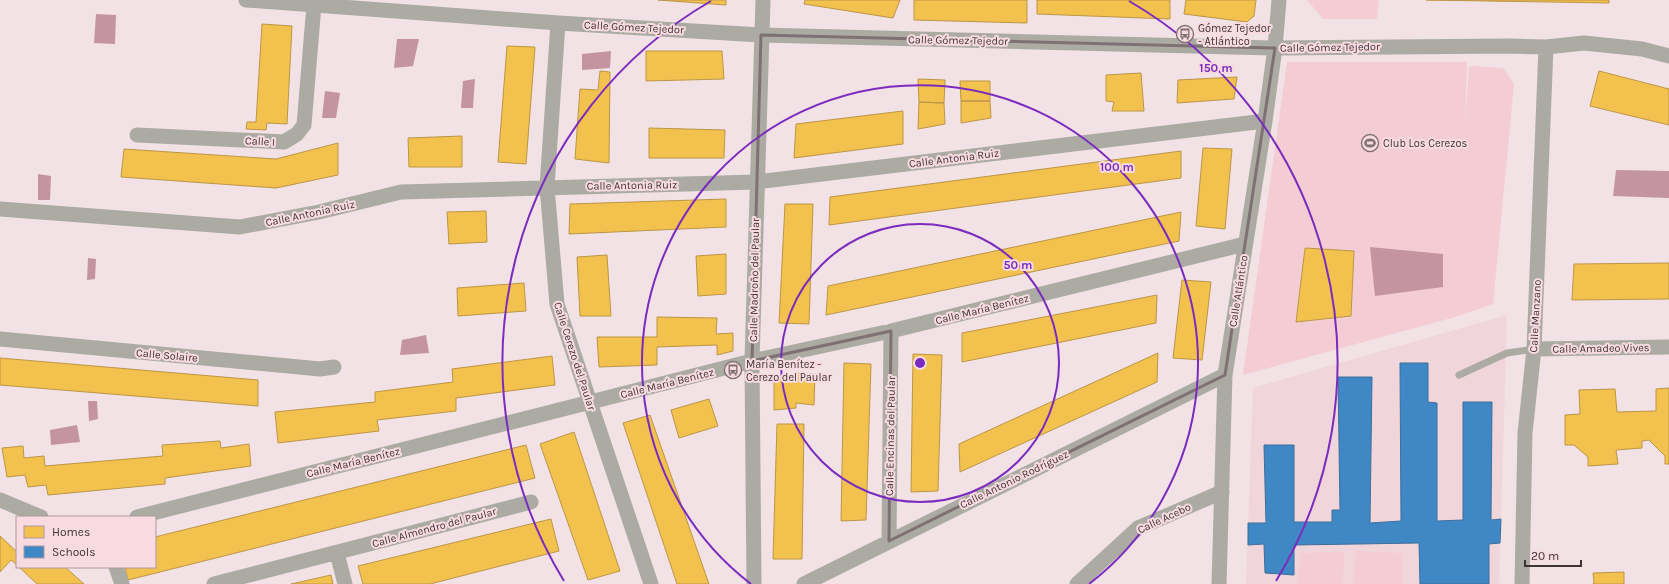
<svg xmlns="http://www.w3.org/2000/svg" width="1669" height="584" font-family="Karla,sans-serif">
	<rect width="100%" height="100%" fill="#f2e1e5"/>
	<path fill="#f0d5da" d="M1507,315L1499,584H1246L1253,388Z"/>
	<path fill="#f4ccd4" d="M1307,0H1379L1377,19H1323Z
		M1287,62H1467L1465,126L1469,66L1503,68L1514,84L1493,304L1455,317L1243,375Z
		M1356,551L1402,553V584H1353Z
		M1344,552L1343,584H1297L1301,553Z"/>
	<path fill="#c494a0" d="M96,14L116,15L115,44L94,43Z
		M397,39H419L413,66L394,68Z
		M611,51L610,68L582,70V54Z
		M475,79L473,108H461L463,81Z
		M325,91L340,93L336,118H322Z
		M1616,170L1669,171V198L1613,196Z
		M38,174L51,176L50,200H38Z
		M1370,247L1443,254V287L1375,296Z
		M88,258L96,259L95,279L87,280Z
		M426,335L429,353L400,355L402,340Z
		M88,401H97L98,419L89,421Z
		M77,425L80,442L51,445L50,430Z"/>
	<path fill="#f2c14e" stroke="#bc9647" d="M658,0H726V5Z
		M805,0H900L893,18L804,4Z
		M914,0H1027V23L914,20Z
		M1037,0H1170V19L1037,14Z
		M1186,0H1256L1254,16L1247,22L1184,14Z
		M1426,0H1609V3Z
		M262,24L292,26L287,124L267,123L266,130L246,129L247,122H256Z
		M507,46L535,47L526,164L498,162Z
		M646,51H722L724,79L646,81Z
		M600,71L610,72L609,163L575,159L580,89L598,90Z
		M1599,71L1669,89V125L1590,106Z
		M1141,73L1144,111H1112L1114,102L1106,101V75Z
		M1237,77L1234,99L1177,103L1178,80Z
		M918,79L945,80L944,103L919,102Z
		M960,81H990V101H961Z
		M961,101H990L991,118L961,123Z
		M919,102L944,103L945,124L918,129Z
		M903,111V144L794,158L796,124Z
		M649,128L725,130L724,158H649Z
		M462,136V167H409L408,138Z
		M338,143V175L276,188L121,177L124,149L276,159Z
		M1203,148L1232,149L1225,229L1196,226Z
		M1181,151V178L829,225L830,197Z
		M726,199V227L569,234L570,204Z
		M785,204H813L809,324L779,323Z
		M486,211L487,242L449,244L447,212Z
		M1181,212L1179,241L826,315L828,286Z
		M1305,248L1354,251L1351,316L1296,322Z
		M726,254V294L698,296L696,256Z
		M607,255L611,316H580L577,257Z
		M1669,263V299L1572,300L1574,264Z
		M1182,280L1211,282L1202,360L1173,358Z
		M524,283L526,311L458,316L457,288Z
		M1157,295L1156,323L962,362V333Z
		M657,317L717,318L716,334L733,333V351L717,355V345L657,347V365L599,367L597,337H657Z
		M1158,353L1157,382L960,472L959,444Z
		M913,354L942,355L938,491L911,492Z
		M552,356L555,385L456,398V411L377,420L379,431L278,443L275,412L375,402V392L453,382L452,369Z
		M0,358L258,380V406L0,385Z
		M844,363L871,364L866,520L841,521Z
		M794,373L815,374L814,405L796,403V408L774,410V379L794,378Z
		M1669,388V464H1665V456L1649,440L1642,441V448L1616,450L1618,464L1588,466V457L1574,445H1565V415L1580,414L1579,390L1615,389L1617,412L1656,411V389Z
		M709,399L718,426L679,438L671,410Z
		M650,415L709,584H677L623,423Z
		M777,424H804L802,559H773Z
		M574,432L620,571L588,580L540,444Z
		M220,441L221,448L249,444L251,466L165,478V484L48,495L46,485L28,487L25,475L7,477L2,448L23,446L24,458L44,456L45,466L163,456L162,445Z
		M526,445L535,478L128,580L125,567H155V537Z
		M551,519L559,551L430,584H363L358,566Z
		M0,536L17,552V565L11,560L0,572Z
		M19,567H65L84,584H37Z
		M1624,572V584H1593L1594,582L1593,573Z
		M331,575L333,584H291Z"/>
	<path fill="#3f88c5" stroke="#3f6e9a" d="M1400,363H1428V402L1437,403V521L1463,520V402H1492L1491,520L1501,519L1500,543L1489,544V584H1420L1419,543L1294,545V575L1265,573L1264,544L1248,545V523H1266L1264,445H1294V522H1332V510H1340L1338,377H1372L1370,523L1401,521Z"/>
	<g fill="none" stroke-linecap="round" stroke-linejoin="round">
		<path stroke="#ababa4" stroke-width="7" d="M1459,375L1507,353L1534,349"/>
		<path stroke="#ababa4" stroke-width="15" d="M246,0L558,23L761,35L1275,48L1508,46L1546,47L1584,43L1642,49L1669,56
			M558,23L547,187L557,304L651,584
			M137,135L284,142L297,134L304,125L314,5
			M0,209L240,227L319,212L401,192L756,182L1265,121
			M0,339L320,369L334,367
			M1534,349L1669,347
			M0,500L41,517
			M137,517L752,361L891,331L1245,244
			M889,541L891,331
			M337,553L345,584
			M116,567L122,584
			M214,584L531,502
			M754,584L752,361L763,0
			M804,584L1225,375
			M1077,584L1138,528L1222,492
			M1219,584L1225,375L1265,121L1275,48L1279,0
			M1522,584L1525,433L1534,349L1546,47"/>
	</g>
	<path fill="none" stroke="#7e7073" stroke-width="3" stroke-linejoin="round" d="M761,35L1275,48L1225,375L889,541L891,331L752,361Z"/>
	<g fill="none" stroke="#7b2cbf" stroke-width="2">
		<circle cx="920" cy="363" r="139"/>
		<path d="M751 584A278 278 0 1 1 1089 584"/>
		<path d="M564 581A418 418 0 0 1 711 1M1129 1A418 418 0 0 1 1276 581"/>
	</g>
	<defs>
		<g id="bus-ring" transform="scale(0.9)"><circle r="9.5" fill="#f8dbe1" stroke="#7e7073" stroke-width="1.5"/><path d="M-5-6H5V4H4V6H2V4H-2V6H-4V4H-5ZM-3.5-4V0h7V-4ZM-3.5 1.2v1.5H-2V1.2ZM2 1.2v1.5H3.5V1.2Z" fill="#7e7073"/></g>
		<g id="stadium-ring" transform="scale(0.9)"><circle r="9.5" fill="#f8dbe1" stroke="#7e7073" stroke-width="1.5"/><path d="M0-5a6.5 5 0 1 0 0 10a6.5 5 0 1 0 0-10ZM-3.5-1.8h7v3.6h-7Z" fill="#7e7073"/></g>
	</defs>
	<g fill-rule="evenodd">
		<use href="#bus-ring" x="1185" y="34"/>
		<use href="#stadium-ring" x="1370" y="143"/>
		<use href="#bus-ring" x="733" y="370"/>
	</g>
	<g text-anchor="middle" stroke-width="4" stroke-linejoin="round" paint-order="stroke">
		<g font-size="11" fill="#3f3336" stroke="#f8dbe1">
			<text transform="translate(634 27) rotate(3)" y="4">Calle Gómez Tejedor</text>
			<text transform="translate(958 40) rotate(1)" y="4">Calle Gómez Tejedor</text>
			<text transform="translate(1330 47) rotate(-1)" y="4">Calle Gómez Tejedor</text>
			<text transform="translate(260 141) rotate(3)" y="4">Calle I</text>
			<text transform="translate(954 158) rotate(-7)" y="4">Calle Antonia Ruiz</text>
			<text transform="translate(632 185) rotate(-1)" y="4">Calle Antonia Ruiz</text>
			<text transform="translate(310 213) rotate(-12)" y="4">Calle Antonia Ruiz</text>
			<text transform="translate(754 280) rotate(-89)" y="4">Calle Madroño del Paular</text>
			<text transform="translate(1238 291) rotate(-81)" y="4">Calle Atlántico</text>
			<text transform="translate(982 309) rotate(-14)" y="4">Calle María Benítez</text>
			<text transform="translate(1535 316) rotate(-87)" y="4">Calle Manzano</text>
			<text transform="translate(1601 348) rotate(-1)" y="4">Calle Amadeo Vives</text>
			<text transform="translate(167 355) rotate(5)" y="4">Calle Solaire</text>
			<text transform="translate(575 356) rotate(72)" y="4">Calle Cerezo del Paular</text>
			<text transform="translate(667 383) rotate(-14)" y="4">Calle María Benítez</text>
			<text transform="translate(890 436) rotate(-89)" y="4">Calle Encinas del Paular</text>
			<text transform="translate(353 462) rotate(-14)" y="4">Calle María Benítez</text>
			<text transform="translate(1014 479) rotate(-26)" y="4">Calle Antonio Rodríguez</text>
			<text transform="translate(1164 518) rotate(-25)" y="4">Calle Acebo</text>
			<text transform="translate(434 527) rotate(-15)" y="4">Calle Almendro del Paular</text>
		</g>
		<g font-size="11" fill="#3f3336" stroke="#f8dbe1" text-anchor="start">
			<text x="1198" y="32">Gómez Tejedor<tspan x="1198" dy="13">- Atlántico</tspan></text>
			<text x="1383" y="147">Club Los Cerezos</text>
			<text x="746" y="368">María Benítez -<tspan x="746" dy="13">Cerezo del Paular</tspan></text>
		</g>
	</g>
	<circle cx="920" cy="363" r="6" fill="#7b2cbf" stroke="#f8dbe1" stroke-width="2"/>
	<g font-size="12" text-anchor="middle" font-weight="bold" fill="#7b2cbf" stroke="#f8dbe1" stroke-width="4" stroke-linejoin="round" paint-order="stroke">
		<text x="1216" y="72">150 m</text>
		<text x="1117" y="171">100 m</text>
		<text x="1018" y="269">50 m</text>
	</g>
	<rect x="16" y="516" width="140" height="52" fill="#f8dbe1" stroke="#ae989d"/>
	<rect x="24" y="526" width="20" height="12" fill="#f2c14e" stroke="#ae989d"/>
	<text x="52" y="536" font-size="12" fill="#3f3336">Homes</text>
	<rect x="24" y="546" width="20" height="12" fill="#3f88c5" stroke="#ae989d"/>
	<text x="52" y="556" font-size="12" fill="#3f3336">Schools</text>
	<path d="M1525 560v6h56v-6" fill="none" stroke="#3f3336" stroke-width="2"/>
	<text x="1531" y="560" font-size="12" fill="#3f3336" stroke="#f8dbe1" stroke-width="3" paint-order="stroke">20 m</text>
</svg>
